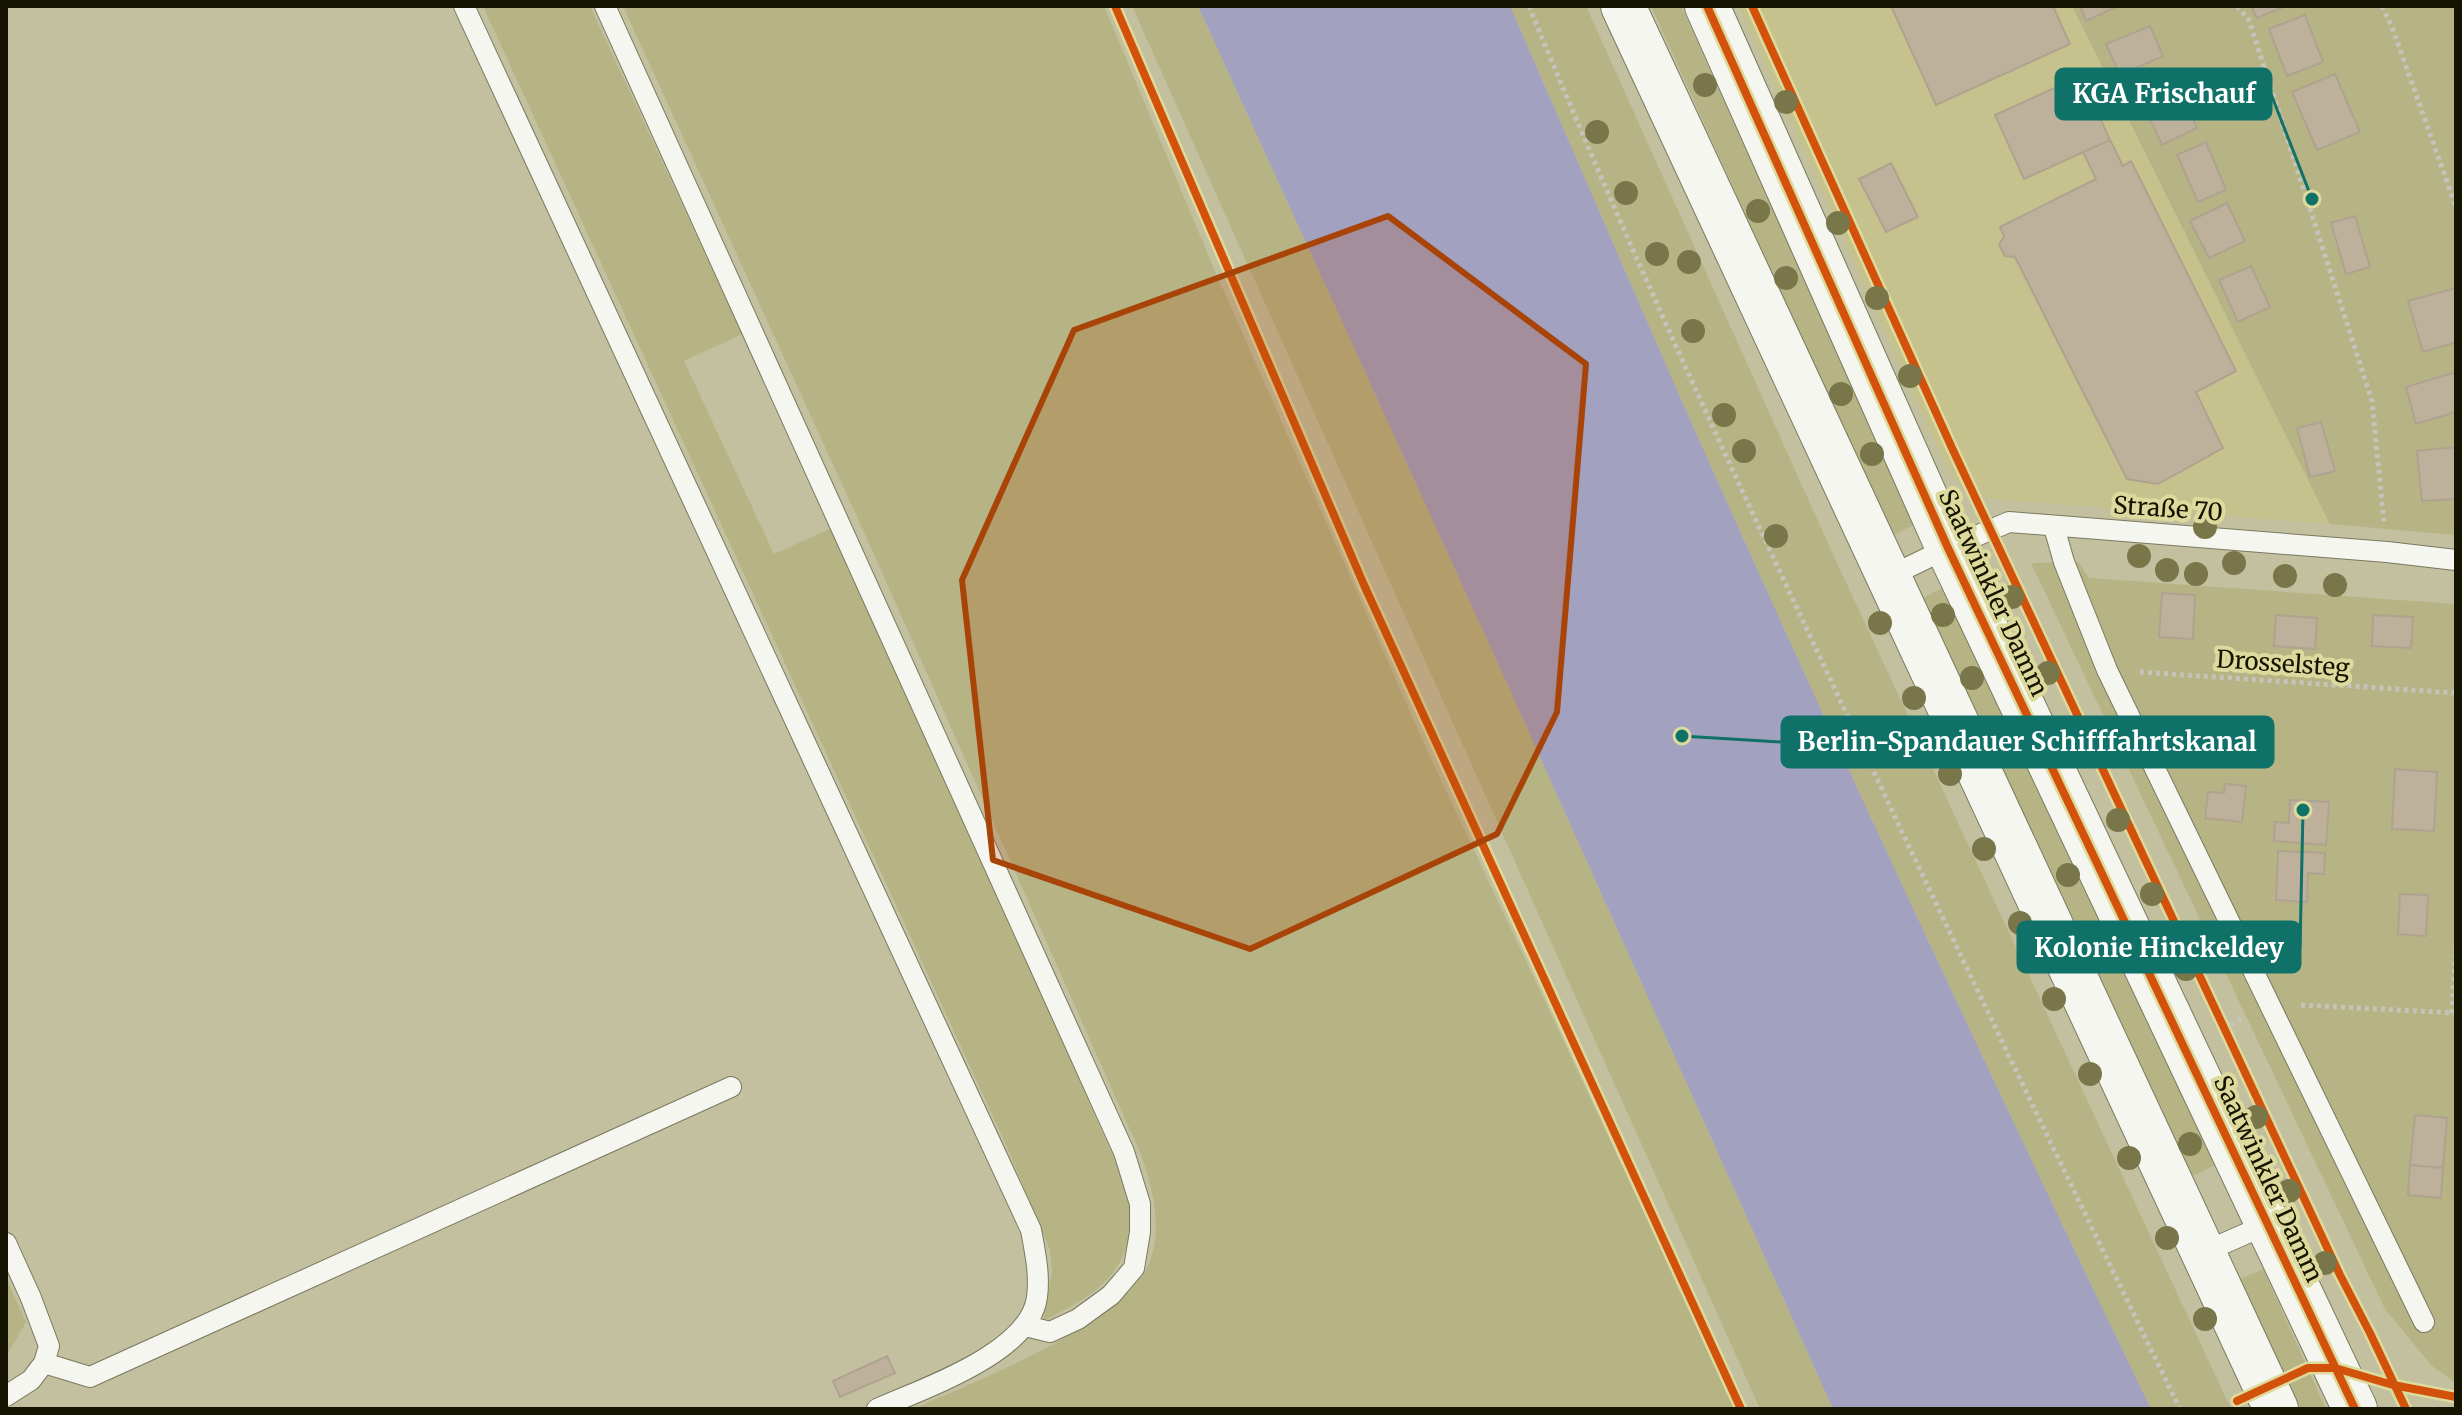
<svg xmlns="http://www.w3.org/2000/svg" width="2462" height="1415" font-family="Merriweather,serif">
	<rect width="100%" height="100%" fill="#c2c09f"/>
	<path fill="#c5c28d" d="M1739,6H2072L2330,524L1993,499L1968,492L1949,473Z"/>
	<path fill="#b6b384" d="M483,6H590L742,334L684,361L774,554L832,528C910,702 989,874 1066,1048C1078,1076 1090,1104 1102,1132C1115,1160 1133,1191 1131,1223C1127,1278 1087,1299 1043,1321L1052,1271L1050,1250L1004,1140Z
		M623,6H1104L1215,271L1427,750L1736,1409H914C974,1381 1127,1324 1150,1261C1163,1225 1152,1185 1140,1152L864,532Z
		M1132,6H1198L1500,668L1833,1409H1760Z
		M1510,6H1586L1836,561L2231,1409H2151C1989,1074 1831,737 1680,397C1623,267 1567,136 1510,6Z
		M1651,6H1681L1915,524L1891,536Z
		M2072,6H2456V535L2330,524Z
		M2078,562L2089,578L2456,604V1383L2432,1366L2385,1309L2031,563Z
		M1943,588L2215,1165L2193,1176L1921,599Z
		M2263,1269L2326,1409H2301L2240,1279Z
		M6,1279L26,1322L6,1357Z"/>
	<path fill="#a3a1c0" d="M1198,6H1510C1567,136 1623,267 1680,397C1831,737 1989,1074 2151,1409H1833L1500,668Z"/>
	<path fill="#bdb19c" stroke="#afa390" stroke-width="2" d="M1891,6H2053L2070,44L1936,105Z
		M2080,6H2113L2114,8L2086,21Z
		M2251,6H2286L2257,18Z
		M2305,15L2323,62L2287,76L2269,29Z
		M2150,26L2163,56L2120,75L2106,44Z
		M2335,74L2360,132L2317,150L2292,92Z
		M2081,76L2110,140L2024,179L1995,115Z
		M2183,98L2197,128L2162,145L2148,115Z
		M2110,140L2123,166L2131,161L2236,371L2196,392L2223,448L2158,484L2127,479L2015,257L2005,256L1999,245L2004,236L2000,227L2096,179L2083,152Z
		M2206,142L2226,190L2198,202L2177,155Z
		M1891,163L1918,217L1886,232L1859,179Z
		M2227,203L2245,241L2209,258L2190,221Z
		M2355,216L2370,267L2346,274L2331,223Z
		M2251,266L2270,307L2238,322L2219,280Z
		M2456,288V342L2423,352L2408,301Z
		M2456,372V412L2416,424L2406,387Z
		M2321,422L2335,471L2310,477L2297,428Z
		M2456,447V499L2422,501L2417,451Z
		M2162,593L2195,595L2193,639L2159,637Z
		M2276,615L2317,618L2315,649L2274,646Z
		M2373,615L2413,617L2411,648L2372,646Z
		M2395,769L2437,772L2434,831L2392,829Z
		M2225,784L2246,786L2242,822L2205,818L2208,792L2224,793Z
		M2290,800L2329,802L2326,845L2274,841L2275,822L2289,823Z
		M2278,851L2325,853L2324,874L2308,873L2307,902L2276,900Z
		M2400,894L2428,895L2426,936L2398,934Z
		M2415,1115L2447,1118L2443,1168L2410,1165Z
		M2410,1165L2443,1168L2441,1198L2408,1195Z
		M887,1356L895,1373L840,1397L833,1381Z"/>
	<g fill="none" stroke-linecap="round" stroke-linejoin="round">
		<g stroke="#7a795f" stroke-width="22">
			<path id="service" d="M464,6L1031,1230C1035,1252 1040,1274 1037,1297C1030,1353 924,1388 877,1409
				M605,6L1124,1152L1140,1204V1232L1134,1268L1111,1295L1078,1319L1050,1332L1026,1326
				M2054,527L2064,562L2107,670L2424,1322
				M1888,577L1948,548L2009,522L2387,552L2456,560
				M6,1243L31,1298L49,1346L44,1363L31,1380L6,1396
				M2202,1253L2268,1224
				M44,1363L90,1377L731,1087"/>
		</g>
		<g stroke="#7a795f" stroke-width="46">
			<path id="secondary" d="M1623,6L2276,1409
				M1707,6L1948,548L2355,1409"/>
		</g>
		<path stroke="#c5c4ba" stroke-width="5" stroke-dasharray="4 4" stroke-linecap="butt" d="M1529,6C1623,236 1728,462 1834,687C1947,929 2063,1169 2180,1409
			M2237,6L2249,20L2372,401L2384,523
			M2382,6L2392,27L2456,207
			M2140,672L2456,693
			M2301,1005L2456,1013
			M2452,1013L2456,946
			M2231,1025L2243,1018"/>
		<use href="#service" stroke="#f6f6f1" stroke-width="20"/>
		<use href="#secondary" stroke="#f6f6f1" stroke-width="44"/>
		<g stroke="#ddda9d" stroke-width="13">
			<path id="cycleway" d="M1115,6L1364,585L1741,1409
				M1707,6L1948,548L2355,1409
				M1752,6L1952,448L2340,1275L2370,1333L2406,1409
				M2237,1401L2308,1368H2335L2393,1385L2456,1397"/>
		</g>
		<use href="#cycleway" stroke="#d3520b" stroke-width="8"/>
	</g>
	<g fill="#79764a">
		<circle cx="1705" cy="85" r="12"/>
		<circle cx="1786" cy="102" r="12"/>
		<circle cx="1597" cy="132" r="12"/>
		<circle cx="1626" cy="193" r="12"/>
		<circle cx="1758" cy="211" r="12"/>
		<circle cx="1838" cy="223" r="12"/>
		<circle cx="1657" cy="254" r="12"/>
		<circle cx="1689" cy="262" r="12"/>
		<circle cx="1786" cy="278" r="12"/>
		<circle cx="1877" cy="298" r="12"/>
		<circle cx="1693" cy="331" r="12"/>
		<circle cx="1910" cy="376" r="12"/>
		<circle cx="1841" cy="394" r="12"/>
		<circle cx="1724" cy="415" r="12"/>
		<circle cx="1744" cy="451" r="12"/>
		<circle cx="1872" cy="454" r="12"/>
		<circle cx="2205" cy="527" r="12"/>
		<circle cx="1776" cy="536" r="12"/>
		<circle cx="2139" cy="556" r="12"/>
		<circle cx="2234" cy="563" r="12"/>
		<circle cx="2167" cy="570" r="12"/>
		<circle cx="2196" cy="574" r="12"/>
		<circle cx="2285" cy="576" r="12"/>
		<circle cx="2335" cy="585" r="12"/>
		<circle cx="2012" cy="597" r="12"/>
		<circle cx="1943" cy="615" r="12"/>
		<circle cx="1880" cy="623" r="12"/>
		<circle cx="2048" cy="673" r="12"/>
		<circle cx="1972" cy="678" r="12"/>
		<circle cx="1914" cy="698" r="12"/>
		<circle cx="1950" cy="774" r="12"/>
		<circle cx="2118" cy="820" r="12"/>
		<circle cx="1984" cy="849" r="12"/>
		<circle cx="2068" cy="875" r="12"/>
		<circle cx="2152" cy="894" r="12"/>
		<circle cx="2020" cy="923" r="12"/>
		<circle cx="2186" cy="969" r="12"/>
		<circle cx="2054" cy="999" r="12"/>
		<circle cx="2090" cy="1074" r="12"/>
		<circle cx="2256" cy="1117" r="12"/>
		<circle cx="2190" cy="1144" r="12"/>
		<circle cx="2129" cy="1158" r="12"/>
		<circle cx="2289" cy="1191" r="12"/>
		<circle cx="2167" cy="1238" r="12"/>
		<circle cx="2325" cy="1263" r="12"/>
		<circle cx="2205" cy="1319" r="12"/>
	</g>
	<path fill="#a94408" fill-opacity="0.2" stroke="#a94408" stroke-width="6" stroke-linejoin="round" d="M1388,216L1586,364L1557,712L1497,834L1250,949L993,860L962,580L1074,330Z"/>
	<g text-anchor="middle" stroke-width="8" stroke-linejoin="round" paint-order="stroke">
		<g font-size="24" fill="#151400" stroke="#ddda9d">
			<text transform="translate(2168 509) rotate(4)" y="8">Straße 70</text>
			<text transform="translate(1993 593) rotate(65)" y="8">Saatwinkler Damm</text>
			<text transform="translate(2283 664) rotate(4)" y="8">Drosselsteg</text>
			<text transform="translate(2268 1179) rotate(65)" y="8">Saatwinkler Damm</text>
		</g>
	</g>
	<path fill="none" stroke="#0f7168" stroke-width="3" d="M2312 199L2271 94M1682 736L1782 742M2303 810L2300 947"/>
	<g fill="#0f7168" stroke="#ddda9d" stroke-width="3">
		<circle cx="2312" cy="199" r="8"/>
		<circle cx="1682" cy="736" r="8"/>
		<circle cx="2303" cy="810" r="8"/>
	</g>
	<g fill="#0f7168" stroke="#0f7168" stroke-width="3">
		<rect x="2056" y="69" width="215" height="50" rx="8"/>
		<rect x="1782" y="717" width="491" height="50" rx="8"/>
		<rect x="2018" y="922" width="282" height="50" rx="8"/>
	</g>
	<g font-size="26" text-anchor="middle" font-weight="bold" fill="#fff">
		<text x="2164" y="103">KGA Frischauf</text>
		<text x="2027" y="751">Berlin-Spandauer Schifffahrtskanal</text>
		<text x="2159" y="957">Kolonie Hinckeldey</text>
	</g>
	<rect width="2462" height="1415" fill="none" stroke="#151400" stroke-width="16"/>
</svg>
